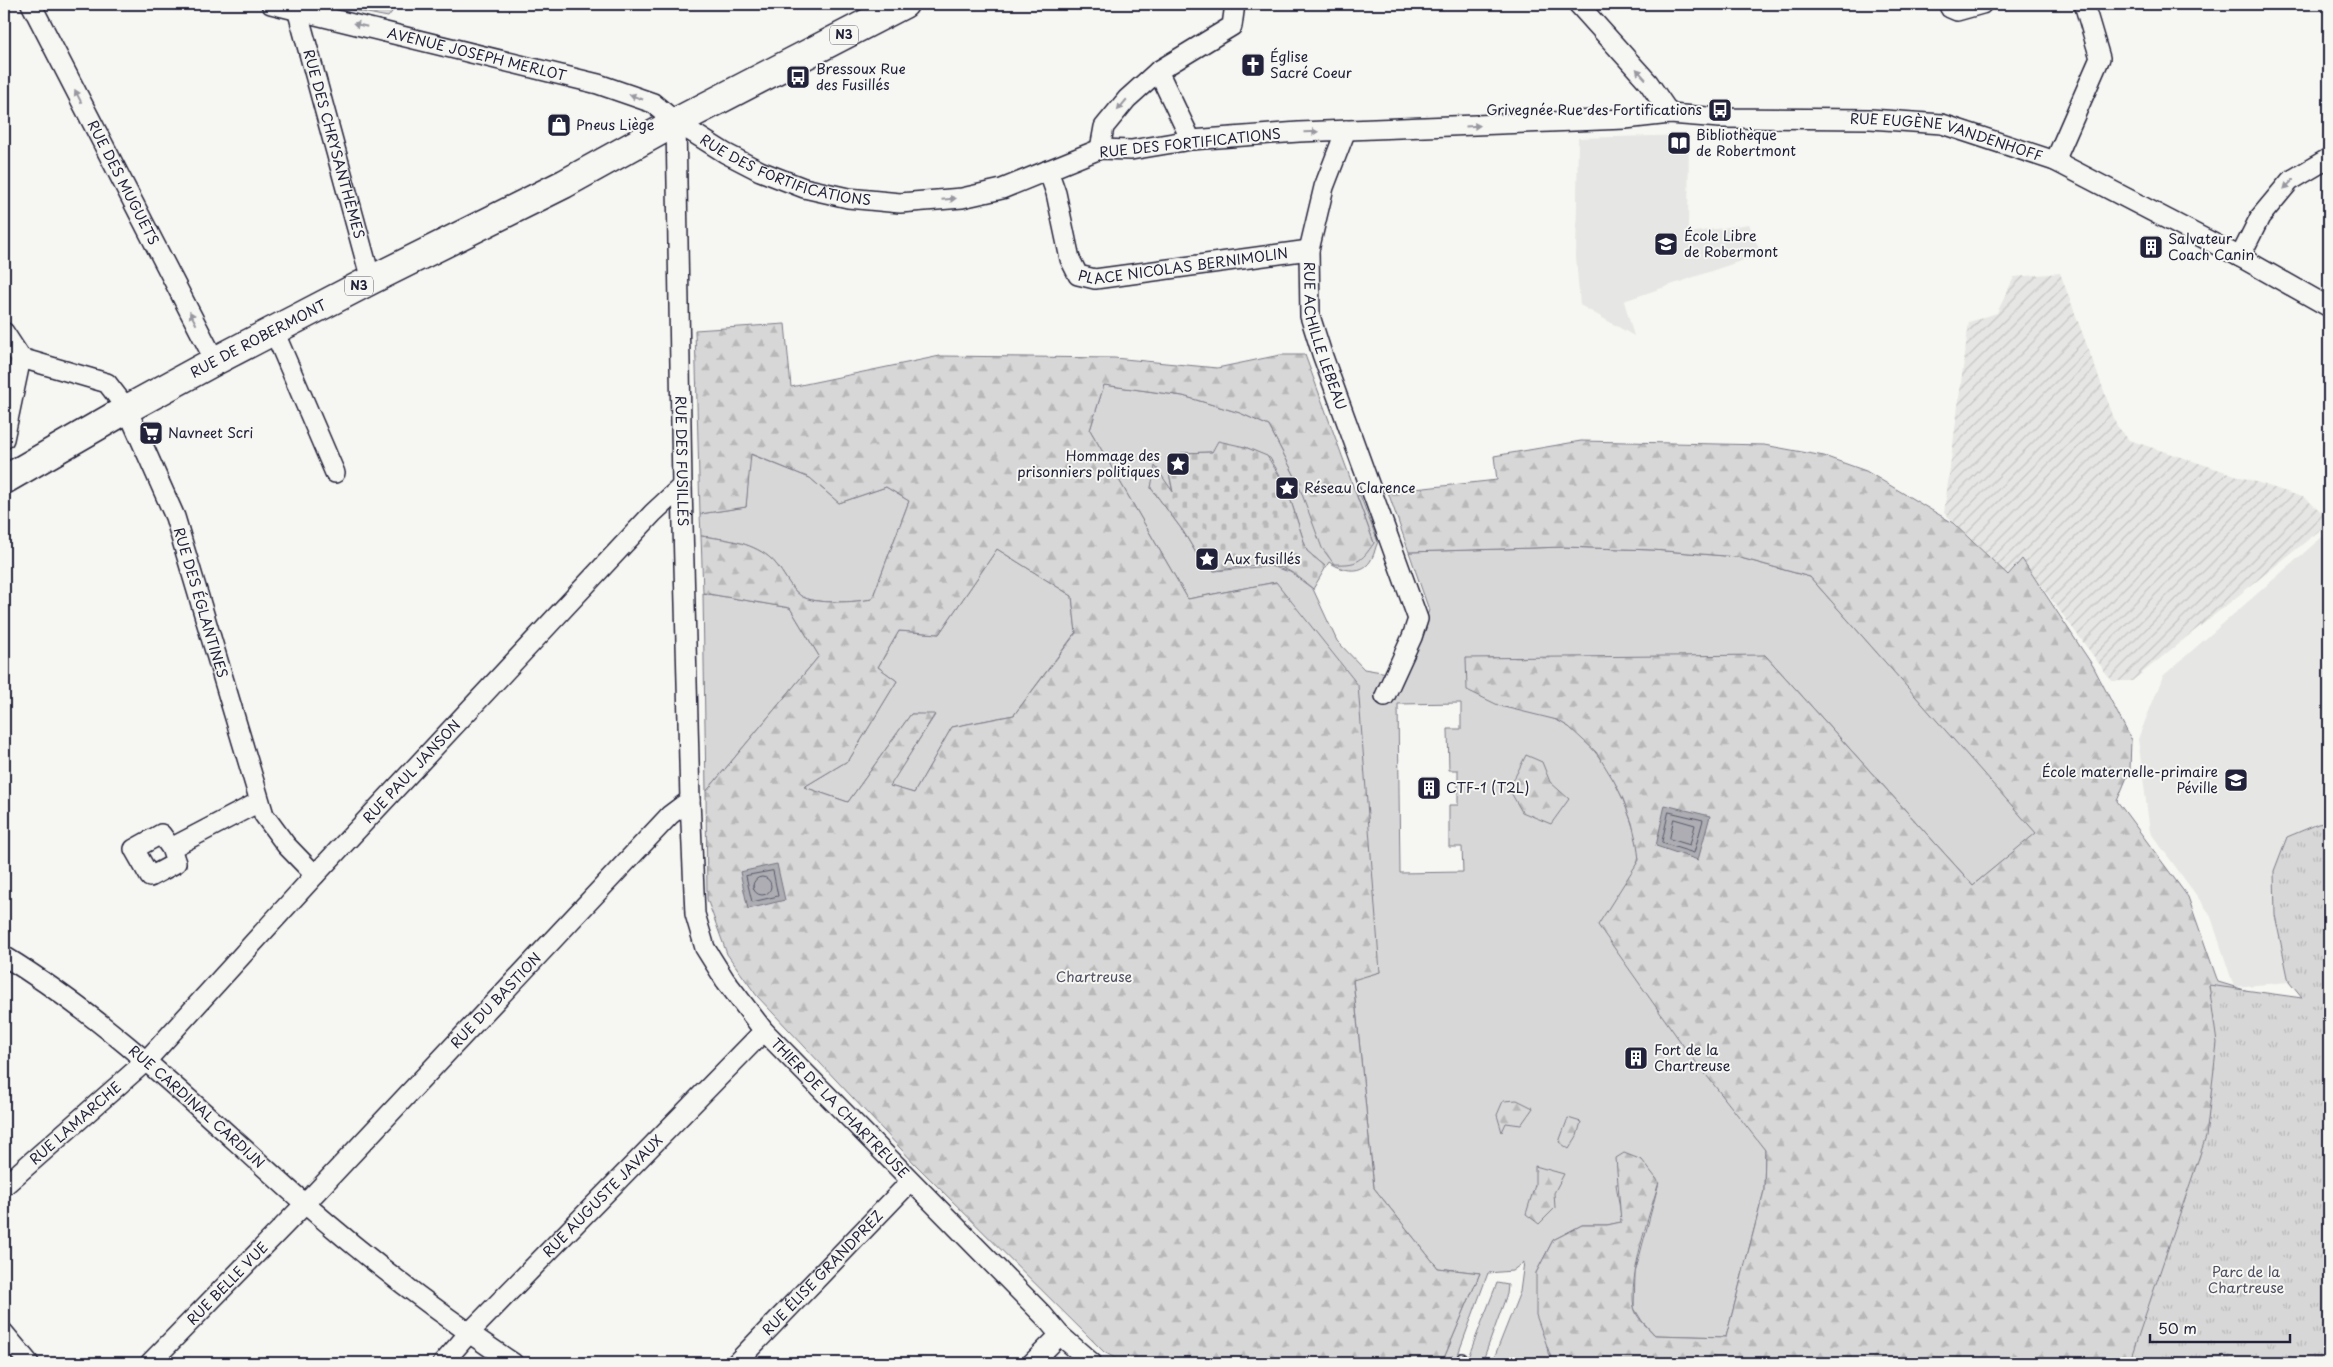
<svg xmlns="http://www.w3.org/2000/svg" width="2333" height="1367" font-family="'Playpen Sans',sans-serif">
	<defs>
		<pattern id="industrial-furrows" width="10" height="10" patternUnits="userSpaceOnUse" patternTransform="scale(1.25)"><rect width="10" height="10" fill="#e6e6e4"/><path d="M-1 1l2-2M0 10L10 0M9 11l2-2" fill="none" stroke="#c5c5c4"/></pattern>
		<pattern id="forest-firs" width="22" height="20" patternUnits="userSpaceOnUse" patternTransform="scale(1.25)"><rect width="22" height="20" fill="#d7d7d7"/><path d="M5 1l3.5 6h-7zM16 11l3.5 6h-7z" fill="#b8b8b9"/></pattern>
		<pattern id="cemetery-stones" width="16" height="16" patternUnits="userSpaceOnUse" patternTransform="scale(1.25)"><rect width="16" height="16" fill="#d7d7d7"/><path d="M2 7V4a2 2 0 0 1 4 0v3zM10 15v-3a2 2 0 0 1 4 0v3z" fill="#b8b8b9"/></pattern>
		<pattern id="park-tufts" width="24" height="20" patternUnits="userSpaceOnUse" patternTransform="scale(1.25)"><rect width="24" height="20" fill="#d7d7d7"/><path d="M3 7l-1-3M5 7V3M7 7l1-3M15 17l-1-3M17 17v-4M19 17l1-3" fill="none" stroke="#b8b8b9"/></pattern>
	</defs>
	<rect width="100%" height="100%" fill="#f6f6f2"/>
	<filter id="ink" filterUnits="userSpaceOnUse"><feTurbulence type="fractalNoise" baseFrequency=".02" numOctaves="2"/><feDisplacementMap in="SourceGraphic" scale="10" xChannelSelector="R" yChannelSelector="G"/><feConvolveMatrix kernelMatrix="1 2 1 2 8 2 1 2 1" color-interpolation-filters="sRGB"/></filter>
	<g filter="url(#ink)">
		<path fill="#e6e6e4" d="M1689,135L1688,233L1749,224L1761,254L1624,301L1634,336L1580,305L1576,258L1578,138Z
			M2329,531V822L2318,824L2287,837L2275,915L2289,982L2234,987L2210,914L2150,832L2138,739L2163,676Z"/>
		<path fill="url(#industrial-furrows)" d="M2060,273L2117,426L2129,440L2305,498L2329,518V523L2132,681H2112L2022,560L2008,575L1944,513L1969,322L1997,313L2014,277Z"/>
		<path fill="#d7d7d7" stroke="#7c7c89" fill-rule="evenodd" d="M1104,385L1183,396L1240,413L1269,426L1296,478L1374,543L1357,496L1360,495L1378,542C1375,547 1375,553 1372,558C1364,576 1342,571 1329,562L1326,567L1307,551L1289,495L1291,494L1270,458L1245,447L1212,452L1181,453L1168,467L1173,494L1156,467L1151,488L1183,531L1199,558L1214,571L1270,566L1290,572L1313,589L1337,641L1364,669L1405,676L1429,610L1409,552L1564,547L1653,550L1737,557L1810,577L2037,833L1973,885L1765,655L1500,706C1521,711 1551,714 1569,727C1604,752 1624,795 1635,834C1637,842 1640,853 1638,861C1636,867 1630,875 1627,881L1765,1150L1764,1191L1726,1337L1655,1335L1642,1321L1634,1308L1635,1273L1659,1182L1616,1184L1622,1222L1607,1225H1582L1553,1240L1536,1273L1548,1353L1553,1363H1492L1520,1292L1524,1262L1512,1271L1488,1273L1457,1357L1452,1356L1450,1363H1439L1444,1358L1480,1273L1438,1268L1374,1188L1353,979L1380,972L1276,582L1188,599L1090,430ZM1461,703V729H1448L1449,770H1458V805H1449V847H1462L1463,872L1400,873L1398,704Z
			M750,454L810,478L839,503L886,487L909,501L872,599C857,602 815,605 801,596C788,587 782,567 769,557C750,542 725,539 701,536L700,514L746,507Z
			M997,549L1072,596L1076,632L1014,715L952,727L914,793L889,786L935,715L911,714L848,802L804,787L849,760L897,681L878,667L899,631L939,634Z
			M703,593L790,608L819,656L706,792Z
			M1497,1283L1508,1285L1507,1294L1482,1363L1467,1360Z"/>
		<path fill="url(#forest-firs)" stroke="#7c7c89" fill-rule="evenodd" d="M785,324L791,387L940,356L1114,358L1217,368L1280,355H1305L1374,543C1361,562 1357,565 1334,564L1322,548L1296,478L1269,426L1240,413L1183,396L1104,385L1090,430L1188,599L1276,582L1358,685L1380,972L1353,980L1374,1188L1438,1268L1480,1273L1444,1358L1439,1363H1124L1104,1352L916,1165L757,996L727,954L707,899L706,792L819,656L790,608L703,593L701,536C725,539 750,542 769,557C782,567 788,587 801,596C815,605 857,602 872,599L909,501L886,487L839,503L810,478L751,454L746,507L700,514L695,330ZM997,549L1072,596L1076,633L1014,715L952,727L914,793L890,786L935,714H911L848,802L804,787L849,760L897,681L878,667L899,631L939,634Z
			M1581,441L1764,445L1824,456L1866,471L1953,523L2008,575L2022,559L2093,666L2131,739L2130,770L2117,801L2188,897L2218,982L2329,1015V1363H1553L1536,1315V1273L1553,1240L1582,1225H1607L1621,1222L1616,1158L1624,1153L1642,1160L1659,1182C1650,1212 1628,1278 1634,1307C1636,1318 1648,1328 1655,1335L1726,1337L1764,1191L1765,1150L1685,1048L1598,925L1639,860L1637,844L1632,823L1623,799L1614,781L1596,752L1569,727L1557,720L1500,706L1467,690L1466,658L1765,655L1973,885L2036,833L1810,577L1737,557L1653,550L1564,547L1409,552L1388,492L1497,480L1494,456Z
			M1526,755L1542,762L1550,782L1569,799L1551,824L1522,812L1509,789Z
			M1517,1100L1533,1108L1521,1125L1506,1123L1502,1132L1497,1115L1503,1101Z
			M1568,1118L1581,1122L1577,1136L1569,1149L1559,1142Z
			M1535,1166L1564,1174L1554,1193L1555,1208L1539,1224L1526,1214L1535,1185Z"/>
		<path fill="url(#cemetery-stones)" stroke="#7c7c89" d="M321,4H398L388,17Z
			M1218,441L1245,447L1267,456L1284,483L1286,482L1291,494L1289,495L1307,551L1326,567L1313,589C1306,583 1299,577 1291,572C1270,559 1237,568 1214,571L1199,558L1183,531L1151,488L1155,466L1173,492L1168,468L1181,453L1212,452Z"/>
		<path fill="url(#park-tufts)" stroke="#7c7c89" d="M2329,822V1363H2129L2206,1137L2217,1043L2209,985L2302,998L2289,982L2275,915L2274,871L2287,837L2318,824Z"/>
		<path fill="#adadb3" stroke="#757583" d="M1665,805L1710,816L1698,860L1656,846Z
			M777,864L785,900L748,909L740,872Z"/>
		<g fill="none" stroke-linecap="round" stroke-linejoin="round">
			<path stroke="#5a5a6b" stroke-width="1" d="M1669,812L1703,820L1694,853L1662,843Z
				M1674,819L1695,825L1690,845L1670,839Z
				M773,871L778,896L752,902L746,876Z
				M753 886a9 9 0 1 1 18 0a9 9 0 1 1-18 0Z"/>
			<g stroke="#22223b" stroke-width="12">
				<path id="service" d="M1462,1358V1363"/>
			</g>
			<g stroke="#22223b" stroke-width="22">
				<g id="minor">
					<path id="s1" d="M31,4L215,361"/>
					<path id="s2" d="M271,4L598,84L653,103L676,122L725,153L760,171L804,188L848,198L900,203L962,198L1002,189L1100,149L1131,150L1191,140L1299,132L1625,119L1670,114L1720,118L1870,119L1942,124L2055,161L2240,257L2329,307"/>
					<path d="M1578,4L1648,82L1670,114"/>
					<path d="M1950,8L1957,11L1982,4"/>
					<path id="s3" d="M297,9L371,280"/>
					<path d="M1158,71L1191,140"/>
					<path id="s4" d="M676,122L682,486L690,800L695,914L705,948L725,980L764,1031L1043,1315L1060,1335L1092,1363"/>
					<path id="s5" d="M1346,130L1324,187L1309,250L1310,316L1322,354L1418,619L1412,637L1385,696"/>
					<path d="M1100,149L1104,127L1127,99L1158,71L1232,26L1235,4"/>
					<path d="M2055,161L2100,58L2084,4"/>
					<path id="s6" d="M1048,170L1056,193L1070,259L1078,275L1095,279L1309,250"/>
					<path d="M2240,257L2260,217L2290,181L2329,158"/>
					<path d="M274,331L335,473"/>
					<path id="s7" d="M4,332L21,358L107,383L127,409L175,517L264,815L286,845L315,875"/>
					<path d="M4,439L21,358"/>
					<path d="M171,848L176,863L150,877L134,849L161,834L171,848L259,802"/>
					<path id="s8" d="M4,956C114,1023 207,1117 304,1203C370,1261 440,1314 513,1363"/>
					<path id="s9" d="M4,1186L146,1061L315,875L653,513L682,486"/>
					<path d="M4,1333L29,1363"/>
					<path id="s10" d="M150,1363L305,1204L670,815L690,800"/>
					<path id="s11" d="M443,1363L469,1333L764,1031"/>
					<path id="s12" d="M736,1363L910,1182"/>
					<path d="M1032,1363L1060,1335"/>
				</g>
			</g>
			<g stroke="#22223b" stroke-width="31">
				<g id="primary">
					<path id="s13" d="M4,480L127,409L215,361L371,280L564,184L676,122L904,4"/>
				</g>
			</g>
			<use href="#service" stroke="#f6f6f2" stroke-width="9"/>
			<use href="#minor" stroke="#f6f6f2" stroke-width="19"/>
			<use href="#primary" stroke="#f6f6f2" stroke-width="28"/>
		</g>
		<defs><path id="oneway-solid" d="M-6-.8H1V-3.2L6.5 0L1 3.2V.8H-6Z" transform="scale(1.25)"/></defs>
		<g fill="#9797a0">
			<use href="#oneway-solid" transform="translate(360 25) rotate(-166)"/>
			<use href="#oneway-solid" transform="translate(1641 74) rotate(-132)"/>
			<use href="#oneway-solid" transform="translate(78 96) rotate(-117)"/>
			<use href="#oneway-solid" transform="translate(636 97) rotate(-161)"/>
			<use href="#oneway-solid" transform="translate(1122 105) rotate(130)"/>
			<use href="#oneway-solid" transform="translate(1473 126) rotate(-3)"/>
			<use href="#oneway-solid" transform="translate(1311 132) rotate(-2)"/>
			<use href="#oneway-solid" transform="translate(2289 184) rotate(136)"/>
			<use href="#oneway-solid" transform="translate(949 199) rotate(-5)"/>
			<use href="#oneway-solid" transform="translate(193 318) rotate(-117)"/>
		</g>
	</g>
	<defs>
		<g id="church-square" transform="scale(1.25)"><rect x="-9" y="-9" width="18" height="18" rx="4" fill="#22223b" stroke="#f6f6f2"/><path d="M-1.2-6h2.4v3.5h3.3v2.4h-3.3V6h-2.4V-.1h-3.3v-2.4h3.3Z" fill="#fff"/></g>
		<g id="bus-square" transform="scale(1.25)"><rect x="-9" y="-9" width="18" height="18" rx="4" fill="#22223b" stroke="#f6f6f2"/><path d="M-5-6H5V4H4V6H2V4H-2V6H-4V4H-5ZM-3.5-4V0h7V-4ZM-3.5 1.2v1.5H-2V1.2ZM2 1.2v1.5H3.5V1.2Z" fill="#fff"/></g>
		<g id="shop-square" transform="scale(1.25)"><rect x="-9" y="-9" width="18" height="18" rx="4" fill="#22223b" stroke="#f6f6f2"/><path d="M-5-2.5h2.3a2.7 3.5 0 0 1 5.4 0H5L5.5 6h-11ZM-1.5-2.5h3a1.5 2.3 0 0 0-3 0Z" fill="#fff"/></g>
		<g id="library-square" transform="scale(1.25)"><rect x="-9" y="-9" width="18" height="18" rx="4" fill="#22223b" stroke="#f6f6f2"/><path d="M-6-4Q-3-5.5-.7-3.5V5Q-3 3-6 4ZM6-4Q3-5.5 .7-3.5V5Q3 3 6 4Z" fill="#fff"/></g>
		<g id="school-square" transform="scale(1.25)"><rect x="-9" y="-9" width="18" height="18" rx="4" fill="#22223b" stroke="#f6f6f2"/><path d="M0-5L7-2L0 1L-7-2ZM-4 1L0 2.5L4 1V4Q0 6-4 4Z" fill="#fff"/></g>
		<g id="building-square" transform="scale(1.25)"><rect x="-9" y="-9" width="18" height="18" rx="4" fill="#22223b" stroke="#f6f6f2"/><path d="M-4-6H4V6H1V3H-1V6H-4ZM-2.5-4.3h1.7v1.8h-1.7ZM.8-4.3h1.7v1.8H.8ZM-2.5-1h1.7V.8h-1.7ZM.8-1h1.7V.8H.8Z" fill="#fff"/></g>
		<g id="supermarket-square" transform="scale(1.25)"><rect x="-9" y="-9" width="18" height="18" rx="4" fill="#22223b" stroke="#f6f6f2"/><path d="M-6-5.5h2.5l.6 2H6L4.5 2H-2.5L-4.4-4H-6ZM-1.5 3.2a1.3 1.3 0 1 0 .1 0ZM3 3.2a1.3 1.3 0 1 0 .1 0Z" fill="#fff"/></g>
		<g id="sight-square" transform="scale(1.25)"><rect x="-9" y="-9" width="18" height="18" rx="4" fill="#22223b" stroke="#f6f6f2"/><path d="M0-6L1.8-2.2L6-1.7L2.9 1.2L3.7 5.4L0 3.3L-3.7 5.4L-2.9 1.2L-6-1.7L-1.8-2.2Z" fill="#fff"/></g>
	</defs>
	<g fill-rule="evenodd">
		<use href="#church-square" x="1253" y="65"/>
		<use href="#bus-square" x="798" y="77"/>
		<use href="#bus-square" x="1720" y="110"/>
		<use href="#shop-square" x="559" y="125"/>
		<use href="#library-square" x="1679" y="143"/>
		<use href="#school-square" x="1666" y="244"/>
		<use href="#building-square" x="2151" y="247"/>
		<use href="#supermarket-square" x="151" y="433"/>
		<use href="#sight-square" x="1178" y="464"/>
		<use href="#sight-square" x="1287" y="488"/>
		<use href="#sight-square" x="1207" y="559"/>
		<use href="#school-square" x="2236" y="780"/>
		<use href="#building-square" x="1429" y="788"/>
		<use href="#building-square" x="1636" y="1058"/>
	</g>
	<g text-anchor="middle" stroke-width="4" stroke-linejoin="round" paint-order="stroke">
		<g fill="#f6f6f2" stroke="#626272" stroke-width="1">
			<rect x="830" y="25.5" width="28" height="19" rx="4"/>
			<rect x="345" y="276.5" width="28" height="19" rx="4"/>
		</g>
		<g font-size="12" font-weight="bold" fill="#22223b">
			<text x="844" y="39">N3</text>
			<text x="359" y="290">N3</text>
		</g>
		<g font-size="14" fill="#22223b" stroke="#f6f6f2">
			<text dy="5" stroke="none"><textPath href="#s2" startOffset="212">AVENUE JOSEPH MERLOT</textPath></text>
			<text dy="5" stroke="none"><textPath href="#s2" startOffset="1726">RUE EUGÈNE VANDENHOFF</textPath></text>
			<text transform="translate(1190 143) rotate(-6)" y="5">RUE DES FORTIFICATIONS</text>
			<text dy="5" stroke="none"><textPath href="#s3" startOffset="140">RUE DES CHRYSANTHÈMES</textPath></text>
			<text dy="5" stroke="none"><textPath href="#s2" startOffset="546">RUE DES FORTIFICATIONS</textPath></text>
			<text dy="5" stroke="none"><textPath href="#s1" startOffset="201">RUE DES MUGUETS</textPath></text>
			<text dy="5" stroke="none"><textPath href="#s6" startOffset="216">PLACE NICOLAS BERNIMOLIN</textPath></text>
			<text dy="5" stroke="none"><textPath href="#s5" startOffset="214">RUE ACHILLE LEBEAU</textPath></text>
			<text dy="5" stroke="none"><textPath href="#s13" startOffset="291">RUE DE ROBERMONT</textPath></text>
			<text dy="5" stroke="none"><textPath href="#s4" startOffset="339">RUE DES FUSILLÉS</textPath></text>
			<text dy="5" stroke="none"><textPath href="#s7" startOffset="361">RUE DES ÉGLANTINES</textPath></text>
			<text dy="5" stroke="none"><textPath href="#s9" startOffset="582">RUE PAUL JANSON</textPath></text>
			<text dy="5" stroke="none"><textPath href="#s10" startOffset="501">RUE DU BASTION</textPath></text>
			<text dy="5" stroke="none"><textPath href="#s8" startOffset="245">RUE CARDINAL CARDIJN</textPath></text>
			<text dy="5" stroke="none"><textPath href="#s4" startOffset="1038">THIER DE LA CHARTREUSE</textPath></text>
			<text dy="5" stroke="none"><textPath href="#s9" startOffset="95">RUE LAMARCHE</textPath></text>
			<text dy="5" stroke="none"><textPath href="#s11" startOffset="231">RUE AUGUSTE JAVAUX</textPath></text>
			<text dy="5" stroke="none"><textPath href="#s12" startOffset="125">RUE ÉLISE GRANDPREZ</textPath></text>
			<text dy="5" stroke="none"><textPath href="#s10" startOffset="111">RUE BELLE VUE</textPath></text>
		</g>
		<g font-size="14" fill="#22223b" stroke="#f6f6f2" text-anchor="start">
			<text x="1270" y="62">Église<tspan x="1270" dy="16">Sacré Coeur</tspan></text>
			<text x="816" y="74">Bressoux Rue<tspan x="816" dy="16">des Fusillés</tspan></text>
			<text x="1702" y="115" text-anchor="end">Grivegnée Rue des Fortifications</text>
			<text x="576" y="130">Pneus Liège</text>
			<text x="1696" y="140">Bibliothèque<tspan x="1696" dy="16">de Robertmont</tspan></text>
			<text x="1684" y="241">École Libre<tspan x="1684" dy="16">de Robermont</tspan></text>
			<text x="2168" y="244">Salvateur<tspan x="2168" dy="16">Coach Canin</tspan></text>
			<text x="168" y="438">Navneet Scri</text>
			<text x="1160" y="461" text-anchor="end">Hommage des<tspan x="1160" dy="16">prisonniers politiques</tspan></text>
			<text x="1304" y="493">Réseau Clarence</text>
			<text x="1224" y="564">Aux fusillés</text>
			<text x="2218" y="777" text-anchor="end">École maternelle-primaire<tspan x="2218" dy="16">Péville</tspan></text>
			<text x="1446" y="793">CTF-1 (T2L)</text>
			<text x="1654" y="1055">Fort de la<tspan x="1654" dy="16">Chartreuse</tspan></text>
		</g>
		<g font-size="14" fill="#4f4f62" stroke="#f6f6f2">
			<text x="1094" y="982">Chartreuse</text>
			<text x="2246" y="1277">Parc de la<tspan x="2246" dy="16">Chartreuse</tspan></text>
		</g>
	</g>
	<rect width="2333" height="1367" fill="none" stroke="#f6f6f2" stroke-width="20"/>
	<rect x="10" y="10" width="2313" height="1347" fill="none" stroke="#22223b" stroke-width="2" filter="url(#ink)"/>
	<path d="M2150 1334v8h140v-8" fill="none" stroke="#22223b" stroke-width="2.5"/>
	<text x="2158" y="1334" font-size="15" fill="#22223b" stroke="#f6f6f2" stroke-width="4" paint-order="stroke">50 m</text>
</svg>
